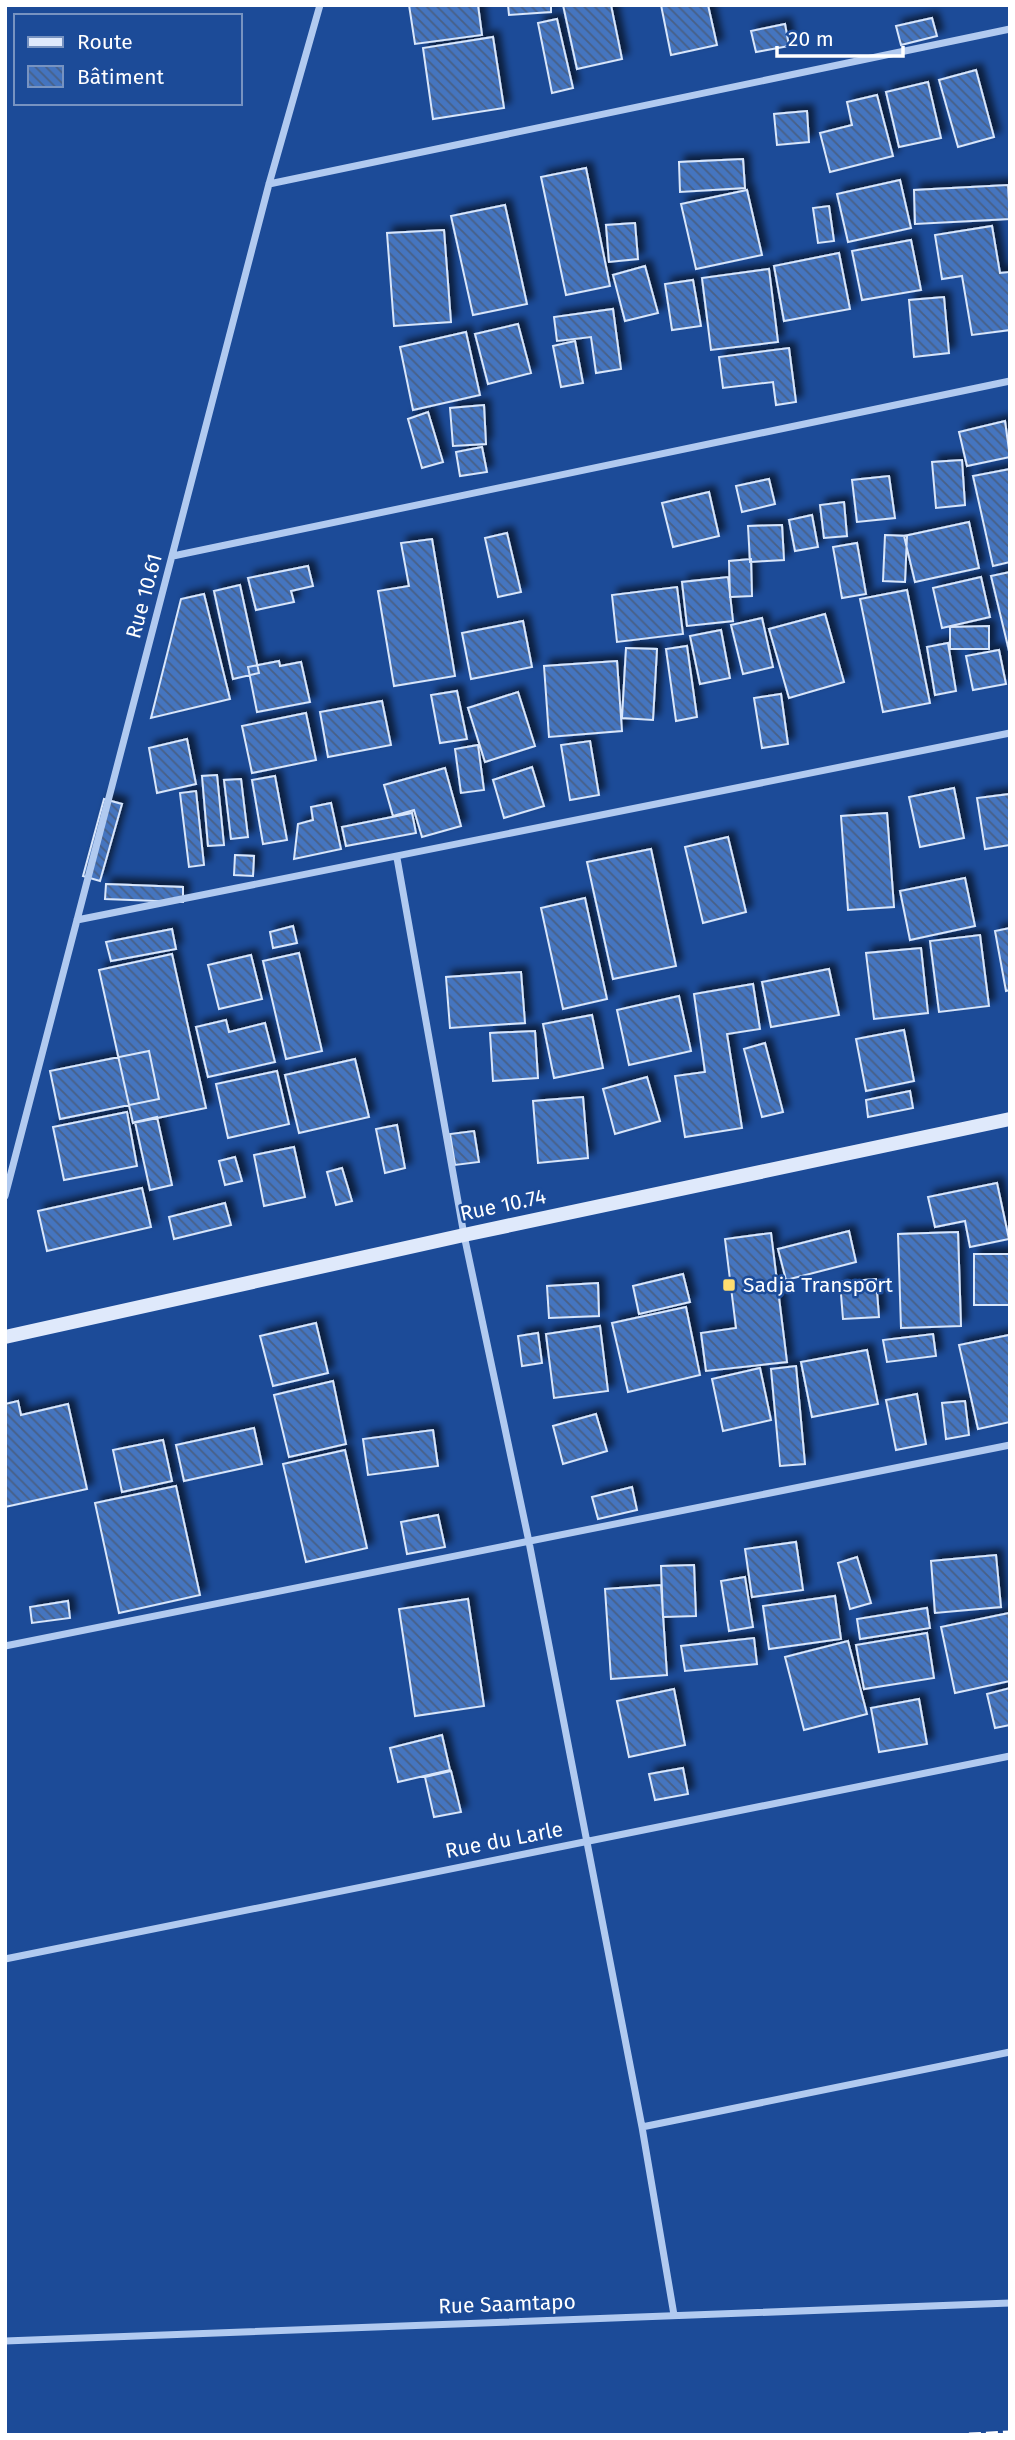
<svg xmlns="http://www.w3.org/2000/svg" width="1015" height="2440" font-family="'Fira Sans',sans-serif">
	<defs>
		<pattern id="building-back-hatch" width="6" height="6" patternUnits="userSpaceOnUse" patternTransform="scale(1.75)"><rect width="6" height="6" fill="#4474bf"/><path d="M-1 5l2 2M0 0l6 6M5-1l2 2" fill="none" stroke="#486086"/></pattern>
		<filter id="shadow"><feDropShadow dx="6" dy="-6" stdDeviation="3.5" flood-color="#0009"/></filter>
	</defs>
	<rect width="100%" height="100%" fill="#1c4b98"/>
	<path fill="url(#building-back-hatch)" stroke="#d8e6fb" stroke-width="2" filter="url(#shadow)" d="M409,5H478L482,35L415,44Z
		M508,5H551V12L509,15Z
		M563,5H611L622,59L577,69Z
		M661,5H708L717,45L671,55Z
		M932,18L937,36L901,45L896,26Z
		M557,19L573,88L552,93L538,23Z
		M785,24L789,46L756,52L751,31Z
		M493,37L504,108L433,119L423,48Z
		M976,70L994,137L958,147L939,80Z
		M928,82L941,138L899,147L886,92Z
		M877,95L893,156L830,172L820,133L852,125L847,102Z
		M807,111L809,142L777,145L774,114Z
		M743,159L745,188L680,192L679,162Z
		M586,168L610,286L566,295L541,177Z
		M900,180L911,228L848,242L837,194Z
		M1008,185L1010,219L915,224L914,190Z
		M747,190L762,255L696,269L681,204Z
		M505,205L527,304L473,315L451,216Z
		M829,206L834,241L818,243L813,208Z
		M635,223L638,259L609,262L606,225Z
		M992,226L1000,273L1010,272V330L972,335L962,276L942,279L935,235Z
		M444,230L451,322L394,326L387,233Z
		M911,240L921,290L862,300L852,251Z
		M839,253L850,309L784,321L774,266Z
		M645,266L658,313L625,321L613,275Z
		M769,269L778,342L711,350L702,278Z
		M693,280L701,326L672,330L665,284Z
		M944,297L949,353L914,357L909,300Z
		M613,309L621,369L596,373L591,337L557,341L554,317Z
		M518,324L531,373L488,384L475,334Z
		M466,332L480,395L413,410L400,347Z
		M575,341L583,383L561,387L553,346Z
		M789,348L796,402L776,405L773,382L723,388L719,357Z
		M484,405L486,444L453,446L450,408Z
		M428,412L443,462L422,468L408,419Z
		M1005,421L1010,457L967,466L959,432Z
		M482,447L487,472L460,476L456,452Z
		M962,460L965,505L936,508L932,462Z
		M1010,469V562L993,566L973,476Z
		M889,476L895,518L857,522L852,480Z
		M769,479L775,504L742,512L736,486Z
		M709,492L719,536L673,547L662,503Z
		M844,502L847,536L824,538L820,505Z
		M812,515L818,547L795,551L789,520Z
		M969,522L979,568L915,582L904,536Z
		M782,525L784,560L750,562L748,526Z
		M507,533L521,592L498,597L485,538Z
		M885,535L907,536L905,582L883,581Z
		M432,539L455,676L394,686L378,591L409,586L401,543Z
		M857,543L866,594L842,598L833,547Z
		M751,559L752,596L730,597L729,561Z
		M308,566L313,586L291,591L294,602L256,610L248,578Z
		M1010,572V655L991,576Z
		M728,577L733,621L687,626L682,582Z
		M981,577L990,617L942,628L933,588Z
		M240,585L259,673L233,679L214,591Z
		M677,587L683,634L617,642L612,595Z
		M907,590L930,703L883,712L860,599Z
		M204,594L230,699L151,718L181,599Z
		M825,614L844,682L789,698L769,629Z
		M762,618L773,667L743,674L731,625Z
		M523,621L532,667L471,679L462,633Z
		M989,626V649H950V627Z
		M721,630L730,678L700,684L690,636Z
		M948,643L956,691L935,695L927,647Z
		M687,646L697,717L676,721L666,649Z
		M626,648L657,649L653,720L622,718Z
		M999,650L1006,684L973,690L966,656Z
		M279,661L280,666L301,662L310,702L257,712L248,667Z
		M617,661L622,731L549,737L544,666Z
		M457,691L467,739L440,743L431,695Z
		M518,692L535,746L485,762L468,708Z
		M781,694L788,744L762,748L754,698Z
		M382,701L391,745L328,757L320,712Z
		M306,713L316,760L252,773L242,726Z
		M187,739L196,784L157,793L149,748Z
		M590,741L599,795L570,800L561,745Z
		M478,745L484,790L461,793L455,749Z
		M532,767L544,806L504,818L493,780Z
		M445,768L461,826L422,837L414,810L393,816L384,785Z
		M217,775L224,845L208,846L202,776Z
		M275,776L287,840L263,844L252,780Z
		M241,779L248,837L231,839L224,780Z
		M954,788L964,838L920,847L909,797Z
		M196,791L204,865L189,867L180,793Z
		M1010,794V845L985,849L977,798Z
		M104,799L122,804L100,881L83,876Z
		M331,803L341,849L294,859L298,824L313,820L311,807Z
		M412,813L416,833L346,846L342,827Z
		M887,813L894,907L848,910L841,816Z
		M728,837L746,912L703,923L685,847Z
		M651,849L676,966L613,979L587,862Z
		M235,855L254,856L253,876L234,875Z
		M965,878L975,926L910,940L900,891Z
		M106,884L183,887V902L105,899Z
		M585,898L607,999L563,1009L541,908Z
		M293,926L297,943L273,948L270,932Z
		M1010,928V990L1006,991L995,931Z
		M172,929L176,949L111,961L106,942Z
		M980,935L989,1006L939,1012L930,941Z
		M921,948L928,1013L874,1019L866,953Z
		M299,953L322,1051L286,1059L263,961Z
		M172,954L206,1108L133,1123L99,970Z
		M251,955L262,999L219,1009L208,965Z
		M829,969L839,1015L771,1027L762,982Z
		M521,972L525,1023L450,1028L446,977Z
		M753,984L760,1029L727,1034L742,1128L685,1137L675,1076L705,1072L694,994Z
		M679,996L691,1051L629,1065L617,1010Z
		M592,1015L603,1068L554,1078L543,1024Z
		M226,1020L229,1032L265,1023L275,1062L208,1077L196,1027Z
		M904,1030L914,1081L866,1091L856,1039Z
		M535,1031L538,1078L493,1081L490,1033Z
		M765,1043L783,1112L762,1117L744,1049Z
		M149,1051L159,1099L60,1119L50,1071Z
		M355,1059L369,1117L299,1133L285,1075Z
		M277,1071L289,1124L228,1138L216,1084Z
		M647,1077L660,1121L615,1134L603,1089Z
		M910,1091L913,1108L868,1117L866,1100Z
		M583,1097L588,1158L538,1163L533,1101Z
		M127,1112L137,1166L64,1180L53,1127Z
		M157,1117L172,1185L150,1190L135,1122Z
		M397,1125L405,1168L385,1173L376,1129Z
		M474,1131L479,1162L455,1165L450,1134Z
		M294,1147L305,1197L264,1206L254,1155Z
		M235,1157L242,1181L225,1185L219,1161Z
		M342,1168L352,1201L336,1205L327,1172Z
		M997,1183L1009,1239L970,1247L965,1221L935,1227L928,1197Z
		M142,1188L151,1227L47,1251L38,1211Z
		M225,1203L231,1225L174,1239L169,1217Z
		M849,1231L856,1262L786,1280L778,1249Z
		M958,1232L961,1326L901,1328L898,1234Z
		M771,1233L787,1362L706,1371L701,1333L736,1328L725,1239Z
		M974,1254H1010V1305H974Z
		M683,1274L690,1302L639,1314L633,1286Z
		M876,1279L879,1317L843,1319L840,1282Z
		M598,1283L599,1316L549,1318L547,1286Z
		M686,1307L700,1375L628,1392L612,1323Z
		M316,1323L328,1373L273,1386L260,1336Z
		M600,1326L608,1391L554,1398L546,1334Z
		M538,1333L542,1363L522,1366L518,1336Z
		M933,1334L936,1356L887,1362L883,1340Z
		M1009,1335L1010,1422L978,1429L959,1345Z
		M867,1350L878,1404L812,1417L801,1362Z
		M796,1366L805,1464L780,1466L771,1369Z
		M760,1368L771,1420L723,1431L712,1379Z
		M333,1381L346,1444L289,1457L274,1395Z
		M917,1394L926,1444L896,1450L886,1400Z
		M18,1401L21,1415L68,1404L87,1489L5,1507V1404Z
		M965,1401L969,1435L946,1439L942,1403Z
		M596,1414L607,1451L563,1464L553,1426Z
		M254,1428L262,1464L184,1481L176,1445Z
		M433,1430L438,1466L368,1475L363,1439Z
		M163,1440L172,1481L122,1492L113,1450Z
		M345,1450L367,1548L306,1562L283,1464Z
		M176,1486L200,1595L119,1613L95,1503Z
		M632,1487L637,1510L598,1519L592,1497Z
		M438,1515L445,1547L407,1554L401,1522Z
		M796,1542L803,1590L752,1597L745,1549Z
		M996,1555L1001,1607L935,1613L931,1561Z
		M857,1557L871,1603L850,1609L838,1563Z
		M694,1565L696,1616L663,1617L661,1566Z
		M745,1577L753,1627L729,1631L721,1581Z
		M661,1585L667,1675L611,1679L605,1589Z
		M835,1596L841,1639L769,1649L763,1606Z
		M468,1599L484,1706L415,1716L399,1609Z
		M68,1601L70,1618L32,1623L30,1607Z
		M927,1608L930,1628L860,1639L857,1619Z
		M1009,1613L1010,1681L955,1693L941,1627Z
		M927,1633L934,1678L864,1689L856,1645Z
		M754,1638L757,1664L685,1671L681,1646Z
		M848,1641L867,1714L804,1730L785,1657Z
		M1010,1688V1725L995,1728L987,1694Z
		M674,1689L685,1745L629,1757L617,1701Z
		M919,1699L927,1744L879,1752L871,1708Z
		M442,1735L450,1770L398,1782L390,1748Z
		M683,1768L688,1794L655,1800L649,1774Z
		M451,1771L461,1812L434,1817L425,1777Z"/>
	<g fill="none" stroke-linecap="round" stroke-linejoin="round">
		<path stroke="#b1caf0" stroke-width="7" d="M269,184L1010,29
			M173,556L1010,381
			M397,858L464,1235L529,1542L642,2127L674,2315
			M77,920L1010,733
			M5,1196L269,184L320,5
			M5,1646L1010,1445
			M5,1959L1010,1756
			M642,2127L1010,2052
			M5,2341L1010,2303"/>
		<path stroke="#dfe9fb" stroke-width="14" d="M5,1337L464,1235L1010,1119"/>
		<path stroke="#fff" stroke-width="5" stroke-dasharray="12 5" stroke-linecap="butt" d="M969,2435L1010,2433"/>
	</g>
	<rect fill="#ffde70" stroke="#1c4b98" stroke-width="2.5" x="722" y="1278" width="14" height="14" rx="3.5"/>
	<g text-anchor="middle" stroke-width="5" stroke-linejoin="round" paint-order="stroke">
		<g font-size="21" fill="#fff" stroke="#1c4b98">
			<text transform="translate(144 596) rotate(-75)" y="7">Rue 10.61</text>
			<text transform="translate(503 1205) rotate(-12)" y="7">Rue 10.74</text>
			<text transform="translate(504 1840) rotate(-11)" y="7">Rue du Larle</text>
			<text transform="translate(507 2304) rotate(-2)" y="7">Rue Saamtapo</text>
		</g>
		<g font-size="21" fill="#fff" stroke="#1c4b98" text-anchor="start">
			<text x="743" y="1292">Sadja Transport</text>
		</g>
	</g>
	<rect width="1015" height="2440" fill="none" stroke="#ffffff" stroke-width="14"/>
	<rect x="14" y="14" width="228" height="91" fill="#1c4b98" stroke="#7793c1" stroke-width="2"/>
	<rect x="28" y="37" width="35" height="10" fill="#dfe9fb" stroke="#7793c1" stroke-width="2"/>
	<text x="77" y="49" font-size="21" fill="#ffffff">Route</text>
	<rect x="28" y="66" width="35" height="21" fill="url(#building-back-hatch)" stroke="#7793c1" stroke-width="2"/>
	<text x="77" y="84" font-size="21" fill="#ffffff">Bâtiment</text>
	<path d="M777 46v10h126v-10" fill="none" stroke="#ffffff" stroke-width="3.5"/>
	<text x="788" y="46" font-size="21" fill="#ffffff" stroke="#1c4b98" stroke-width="5" paint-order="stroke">20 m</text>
</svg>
